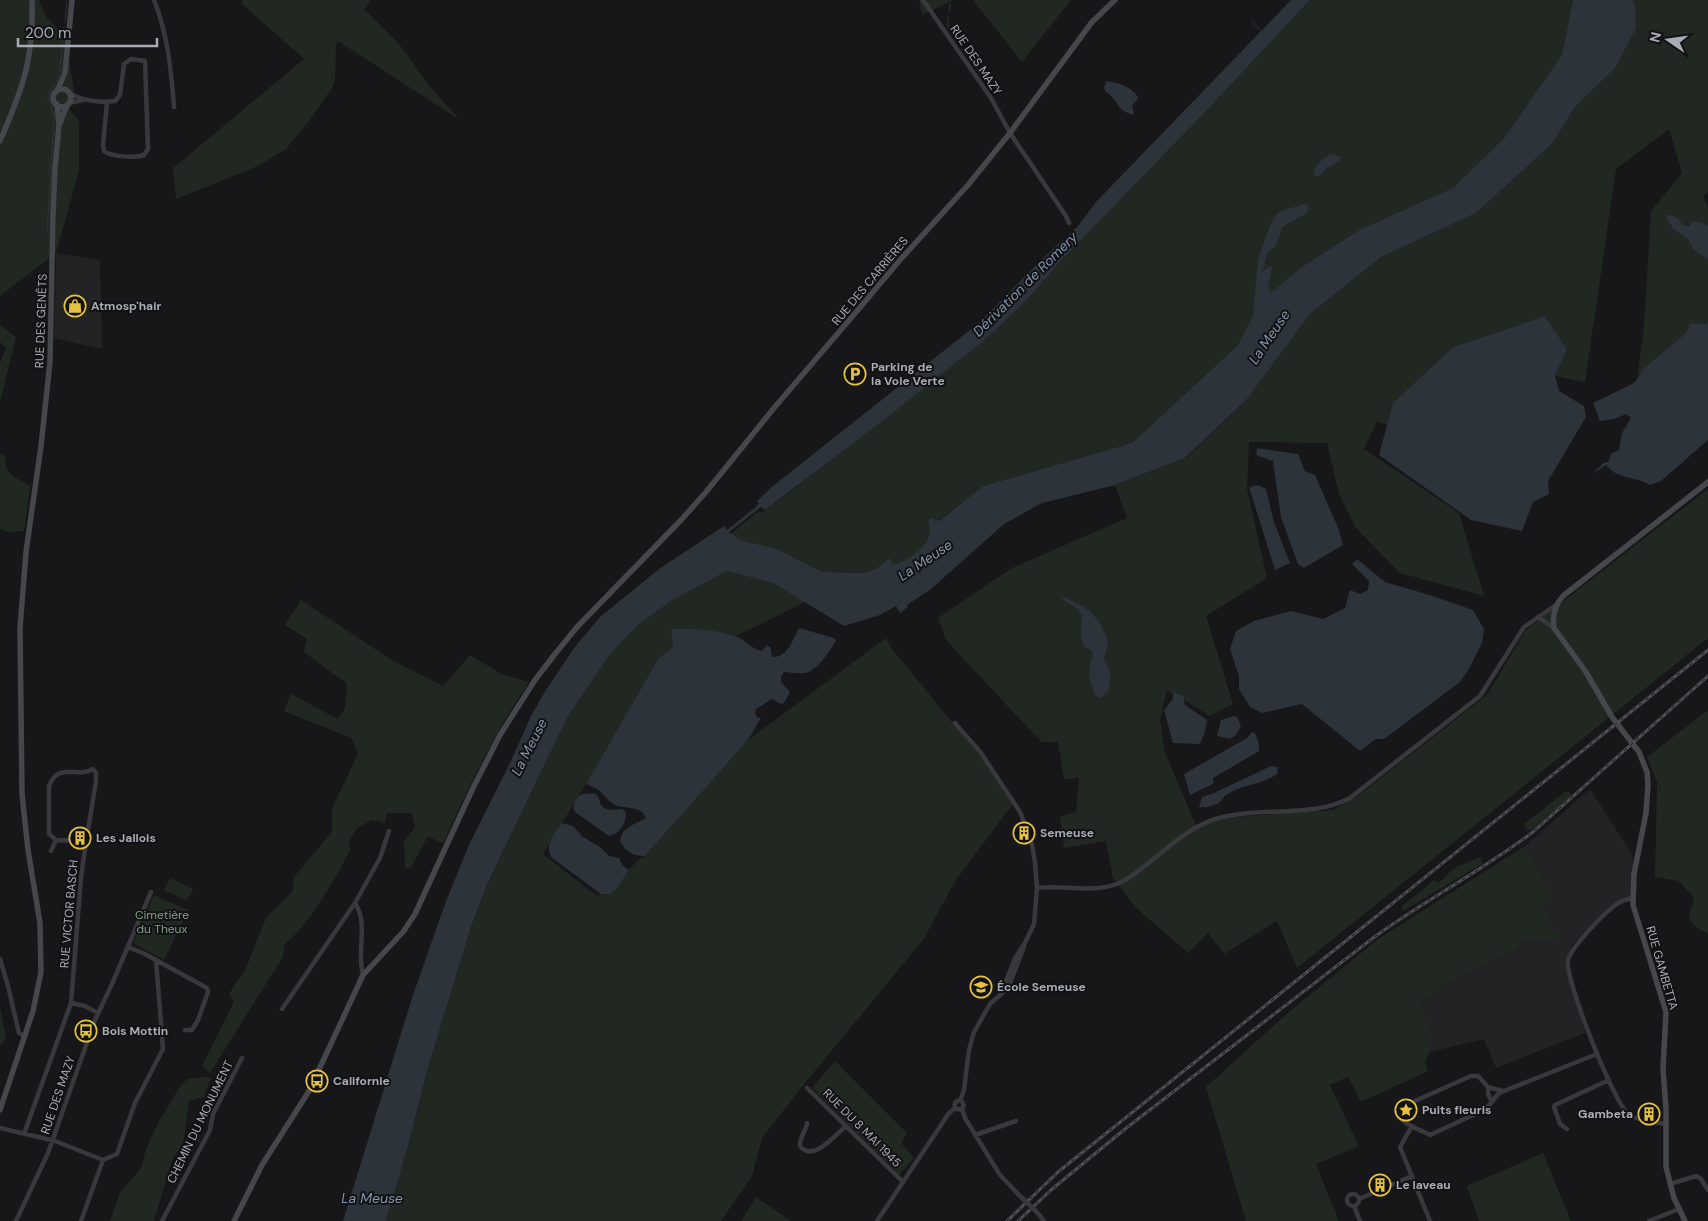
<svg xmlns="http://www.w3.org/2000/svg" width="1708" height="1221" font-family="'DM Sans',sans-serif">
	<rect width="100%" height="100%" fill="#171618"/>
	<path fill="#232225" d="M56,253L100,260L102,349L54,338Z
		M1590,789L1632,854L1637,892L1587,929L1572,945L1567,959L1585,1033L1496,1068L1484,1039L1430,1052L1425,1038L1432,1034L1419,1004L1473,969L1520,950L1515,942L1563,939L1540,904L1554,896L1525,846Z"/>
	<path fill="#212822" d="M0,0H39L47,18L65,35L74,91L70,110L79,121V171L56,253L0,296Z
		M243,0H371L364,9L399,44L432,89L460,120L338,41L336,45L335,80L332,88L309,121L286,149L258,166L176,199L173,168L304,59L241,3Z
		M919,0H954L922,15Z
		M973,0H1071L1022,62Z
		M1310,0H1573L1562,55L1504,138L1453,188L1361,229L1300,268L1261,302L1238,345L1132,443L983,486L938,521H928C929,525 930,530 930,534C926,548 907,562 893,566L891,559L877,568L865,573L822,572L777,549L740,540L732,533L759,511L761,513L795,488L1026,301L1058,264L1209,108Z
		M1632,0H1708V192L1703,196L1708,207V226L1702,222L1692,221V224L1688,226L1683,225C1678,217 1674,214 1665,215L1673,229L1688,239L1693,249L1708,260V321L1705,324L1690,323L1686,333L1643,369L1637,380L1644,326L1651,211L1682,173L1669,129L1616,169L1585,382L1555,376L1567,349L1545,316L1453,347L1393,403L1387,425L1377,422L1364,449L1459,513L1484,596L1400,573L1356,528L1339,494L1327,443L1249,442L1247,489L1267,578L1206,616L1233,704L1210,716L1167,690L1160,721L1165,752L1197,828L1221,818L1333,810L1359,795L1487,695L1526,630L1708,489V638L1297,968L1277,921L1224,954L1208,933L1188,953L1136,908L1113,878L1106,841L1064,848L1060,816L1076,812L1079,778L1064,779L1058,742H1042L1028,728L946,640L938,618L1012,568L1127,518L1115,485L1186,458L1248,398L1311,313L1381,257L1476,213L1553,143L1575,107L1615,68L1635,5Z
		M0,325L16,337L0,402V363L6,348L0,342Z
		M0,453L5,456C4,474 16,478 30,486L24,531L9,532L0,529Z
		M727,571L773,583L805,602L736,636L706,630L673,647L658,659L586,784L543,854L597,896L601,894L606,895L637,861L645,856L748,740L886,638L892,649L984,761L1012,805L956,880L923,940L800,1089L762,1138L752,1176L721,1221H386L407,1150L427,1071L471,927L487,886L568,716L611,653L637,626L671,601Z
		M301,600L390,659L443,686L470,655L502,674L529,682C494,734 468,787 443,844L428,836L411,868H405L404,842L415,827L412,813H387L385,823L372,820L357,828L348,843L351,850C345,857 343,865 338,873C323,898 307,926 285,944L283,957L210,1073L202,1066L234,1002L229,994L246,968L266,918L292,892L294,877L332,832V808L358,754L351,738L284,711L291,694L338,719L345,708L347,684L304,652L307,639L285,625Z
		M1708,710V934C1687,922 1687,921 1694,898L1679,881L1655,877L1657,782L1647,757Z
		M1565,792H1569L1572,795L1537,826L1531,831L1527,830L1524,824Z
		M1525,846L1554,896L1541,904L1563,939L1516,942L1521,949L1473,969L1420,1003L1432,1034L1425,1038L1430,1052L1425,1061L1428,1071L1361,1102L1348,1077L1330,1085L1359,1146L1316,1164L1339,1221H1246L1206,1087L1290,1011L1378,939Z
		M1481,857L1482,864L1403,911L1401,907L1434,880L1438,883L1456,867Z
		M170,878L193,889L187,901L164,890Z
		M154,895L188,910L164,960L133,943Z
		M0,1007L6,1039L0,1045Z
		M835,1061L907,1133L901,1143L914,1158L899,1175L812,1088Z
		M205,1077L211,1078L204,1097L189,1101L183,1143L172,1160L154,1221H110L120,1193L141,1168L146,1149L158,1123L178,1090L187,1079Z
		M1543,1153L1571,1221H1479L1467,1186Z
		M756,1197L791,1221H741Z"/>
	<path fill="#2d333b" d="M1291,0H1310L1209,108L1058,264L1026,301L983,341L890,415L765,510L761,507L729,532L730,534L732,533L740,540L777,549L822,572L865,573L877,568L890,558L893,565C907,562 926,548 930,533C930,530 929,525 928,521L930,518L939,521L983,486L1132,443L1238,345L1253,316L1258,260L1271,223L1277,214L1281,211L1305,204L1309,206L1307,213L1282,227L1276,246L1268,252L1264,264L1265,266L1262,270V272L1269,266L1272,267L1268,288L1272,292L1300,268L1361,229L1453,188L1504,138L1562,55L1573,0H1632L1635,5L1636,28L1615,68L1575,107L1553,143L1476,213L1381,257L1311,313L1248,398L1185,458L1115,485L1042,503L1004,524L931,589L907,605L908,607L900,613L896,606L880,615L844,626L773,583L727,571L671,601L637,626L611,653L568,716L487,885L471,927L427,1071L407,1150L386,1221H343L412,998L446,901L469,845L511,761L531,716L546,690L574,648L600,617L659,569L724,526L727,530L756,507L759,503L757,501L773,486L980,322L1041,260L1078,226L1096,202Z
		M1106,81C1119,83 1131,86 1138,97L1137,100L1132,106L1134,113L1133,115C1118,110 1121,107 1112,97C1108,93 1106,93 1104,88Z
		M1330,154L1341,157L1340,160L1326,169L1319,176H1314C1312,166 1323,160 1330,154Z
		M1665,215C1675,215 1678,217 1683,225L1689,226L1691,224L1692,221L1702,222L1708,226V260L1693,249L1688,239L1673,229Z
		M1545,316L1567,349L1555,376L1559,391L1584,406L1586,417L1548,481L1549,494L1533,502L1522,531L1471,520L1379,455L1393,403L1453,347Z
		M1708,321V440L1661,481L1650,485C1635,476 1618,480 1606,465L1593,474L1603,463L1608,462L1612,453L1619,450L1622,433L1631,418L1626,414L1614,419L1600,421L1593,403L1632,384L1637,380L1643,369L1686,333L1690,323L1705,324Z
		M1257,448L1298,454L1305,471L1315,475L1339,530L1343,545L1304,568L1298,564L1281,517L1273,461L1256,455Z
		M1258,485L1266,489L1274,522L1290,563L1275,570L1249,487Z
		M1357,559L1385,582L1433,596L1473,610L1484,629L1482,643L1469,669L1460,682L1384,739H1376L1360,751L1302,704L1262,713L1250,707L1239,689V676L1230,649L1236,631L1254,621L1291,611L1323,619L1345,608L1350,590L1360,594L1368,590L1369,581L1352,564Z
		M1060,595L1083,606L1092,613L1101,625L1106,636L1108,642L1104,659L1111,675L1108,691L1101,698L1094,695C1089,675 1087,674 1093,654L1091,650L1083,646L1081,635L1082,615L1076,608L1065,601Z
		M799,628L834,638L836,640C831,650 818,669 808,672C800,675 791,672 784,672L781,677V682L790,692L784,703L781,704L772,699L756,709L755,714L757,717L761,718L748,740L645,856C633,856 626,852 620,841C623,826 634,825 646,818C643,806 625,809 615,805C607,801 604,793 597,789C594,787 589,786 586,784L658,659L673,647L671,629C692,629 715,629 735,636C745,639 751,649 762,651L767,645L771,648V653L773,657C788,657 793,639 799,628Z
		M1173,692L1183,696L1185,705L1207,720L1205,732L1200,744L1173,743L1164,710L1173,699Z
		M1233,716L1237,717L1241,726L1236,735L1230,739L1217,736L1221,720Z
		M1252,732L1255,733L1259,744V751L1213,778V784L1190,795L1184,774L1247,738Z
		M1271,766L1278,767L1277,774C1263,785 1242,784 1226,795C1224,796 1223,799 1221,801C1215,806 1206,808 1199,807L1202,797L1214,793Z
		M582,794C586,794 591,793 595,794C600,796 599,804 603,807C610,812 616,809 622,809L626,812C626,823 621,833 609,836L575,812C571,806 576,797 582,794Z
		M562,823L573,826L583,837L600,847L609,856L619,858L623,866L629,870L617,888L610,894H601L552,858C543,845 555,833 562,823Z"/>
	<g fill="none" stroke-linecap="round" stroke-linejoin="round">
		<path stroke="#2d333b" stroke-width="1" d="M949,12L950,4
			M948,17V28
			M1252,21L1262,32
			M65,22L67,0
			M47,232L54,119C54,108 48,104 48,96C49,89 56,86 58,79C62,62 62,44 64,27"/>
		<path stroke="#38383d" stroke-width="4.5" d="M154,0C168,35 171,70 174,107
			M923,0L991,98L1010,133L1066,216L1069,223
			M70,93C82,101 101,103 115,101L120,95L124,64L131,59L145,61L148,149L144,155C135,158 111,157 104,151L103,145L107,102
			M69,103L83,100
			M1538,617L1554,628
			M955,723L981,753L1020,812L1031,840L1035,862L1037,888L1034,924L1025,943L1015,958L1001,994
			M51,851L56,840
			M1037,888C1063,885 1092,893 1117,884C1128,880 1137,872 1146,865C1168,848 1191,825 1219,818C1262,806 1310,819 1350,798L1480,696L1524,627L1556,605
			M1632,898C1629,899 1625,900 1622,901C1609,907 1572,946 1568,960C1564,977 1614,1104 1629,1115C1638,1121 1655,1122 1666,1124
			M355,903C369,924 356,952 363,975
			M128,947L145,954L207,988L208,992L198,1020L192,1030H185
			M0,959L8,986L18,1029L19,1033L24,1036
			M71,1003L85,1006L98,1013
			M282,1009L355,903L380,858L389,831
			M1488,1087V1094L1492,1102
			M807,1088L903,1182
			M1503,1091L1488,1087L1478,1076H1471L1399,1108L1396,1112C1401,1124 1419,1129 1430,1135L1486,1109L1499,1093L1597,1054
			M954.5 1105a4.5 4.5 0 1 1 9 0a4.5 4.5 0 1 1-9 0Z
			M960,1101L964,1090L969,1050L974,1032L990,1004L1008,988L1024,947
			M962,1109L965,1118L1000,1175L1018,1194
			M807,1123C806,1131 799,1138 800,1146C813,1163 835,1135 846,1126
			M1412,1126L1400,1147L1430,1221
			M0,1128L55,1141L103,1160
			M1567,1129L1560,1124L1554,1107L1555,1105L1609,1080
			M24,1134L71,1003L81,878C85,845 91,813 96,781V773L93,769C76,779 59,761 49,786V834L56,840L87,841
			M975,1135L1016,1121
			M1670,1184L1696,1176L1701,1179L1708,1190
			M1347 1200a6 6 0 1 1 12 0a6 6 0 1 1-12 0Z
			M1359,1199L1412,1176
			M1354,1206L1360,1221
			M1035,1210L1044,1221
			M16,1221L48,1153L95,1020L112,984L151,892
			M81,1221L103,1160L117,1154L135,1103L163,1049L156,960
			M162,1221L210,1130L213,1114L242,1058
			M877,1221L949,1113L955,1108
			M1649,1221L1679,1209"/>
		<path stroke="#46474d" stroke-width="5.5" d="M53 98a9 9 0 1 1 18 0a9 9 0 1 1-18 0Z
			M57,91L65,73L72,0
			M60,123L67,105
			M0,141C23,88 34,59 32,0
			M0,1110L33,1011L41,972L40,923L28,850L22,794L20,628L26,552L41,446L50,362L53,214L55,168L59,125L57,104
			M234,1221L262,1165L309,1091L363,975L403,932L415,914L473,788L500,735L535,680L555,654L577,627L682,519L706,492L774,408L857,311L900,260L968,185L1010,133L1092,22L1115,0
			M1685,1221L1674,1198L1666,1167V1109L1663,1069L1666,1012L1633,905L1634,874L1646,813L1648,785L1647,772L1639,752L1612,717L1586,672L1554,628C1552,616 1554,606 1563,596L1708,482"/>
		<g stroke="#4f5056" stroke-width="3">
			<path id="rail" d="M1007,1221L1058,1172L1708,650
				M1018,1221L1051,1190L1125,1129L1373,938C1425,900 1482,871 1533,832L1708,676"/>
		</g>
		<use href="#rail" stroke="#121113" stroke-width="1" stroke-dasharray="4" stroke-linecap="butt"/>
		<path stroke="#38383d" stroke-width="4.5" d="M1018,1194L1035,1210"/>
	</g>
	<defs>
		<g id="shop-ring" transform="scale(1.125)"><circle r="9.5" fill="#121113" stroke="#e5c141" stroke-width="1.5"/><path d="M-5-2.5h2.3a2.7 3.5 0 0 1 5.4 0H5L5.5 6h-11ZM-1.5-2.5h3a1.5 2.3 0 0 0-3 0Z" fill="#e5c141"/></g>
		<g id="parking-ring" transform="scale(1.125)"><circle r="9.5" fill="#121113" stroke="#e5c141" stroke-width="1.5"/><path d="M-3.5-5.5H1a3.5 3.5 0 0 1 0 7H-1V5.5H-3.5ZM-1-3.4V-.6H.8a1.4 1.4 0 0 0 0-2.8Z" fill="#e5c141"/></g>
		<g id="building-ring" transform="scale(1.125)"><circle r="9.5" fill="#121113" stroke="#e5c141" stroke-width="1.5"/><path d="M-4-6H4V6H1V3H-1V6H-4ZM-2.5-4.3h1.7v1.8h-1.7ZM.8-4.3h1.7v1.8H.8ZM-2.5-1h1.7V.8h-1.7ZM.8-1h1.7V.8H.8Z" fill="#e5c141"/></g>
		<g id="school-ring" transform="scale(1.125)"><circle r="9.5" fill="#121113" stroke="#e5c141" stroke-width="1.5"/><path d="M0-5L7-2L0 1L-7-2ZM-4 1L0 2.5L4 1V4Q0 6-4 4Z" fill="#e5c141"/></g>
		<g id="bus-ring" transform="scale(1.125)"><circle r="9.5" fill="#121113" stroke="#e5c141" stroke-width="1.5"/><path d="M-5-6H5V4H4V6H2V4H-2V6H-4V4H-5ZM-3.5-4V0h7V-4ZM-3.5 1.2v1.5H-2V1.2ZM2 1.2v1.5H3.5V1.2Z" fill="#e5c141"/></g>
		<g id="sight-ring" transform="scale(1.125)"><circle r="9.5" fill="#121113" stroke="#e5c141" stroke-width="1.5"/><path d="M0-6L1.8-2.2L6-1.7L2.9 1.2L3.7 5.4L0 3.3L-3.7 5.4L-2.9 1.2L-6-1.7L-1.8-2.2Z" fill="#e5c141"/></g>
	</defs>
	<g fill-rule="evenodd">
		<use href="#shop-ring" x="75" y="306"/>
		<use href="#parking-ring" x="855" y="374"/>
		<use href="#building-ring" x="1024" y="833"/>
		<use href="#building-ring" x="80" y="838"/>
		<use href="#school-ring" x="981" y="987"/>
		<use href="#bus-ring" x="86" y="1031"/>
		<use href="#bus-ring" x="317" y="1081"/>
		<use href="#sight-ring" x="1406" y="1110"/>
		<use href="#building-ring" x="1649" y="1114"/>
		<use href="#building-ring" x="1380" y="1185"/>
	</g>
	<g text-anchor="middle" stroke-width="4" stroke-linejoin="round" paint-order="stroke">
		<g font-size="12" fill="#a9acb7" stroke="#121113">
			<text transform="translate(976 60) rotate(56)" y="4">RUE DES MAZY</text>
			<text transform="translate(870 281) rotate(-50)" y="4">RUE DES CARRIÈRES</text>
			<text transform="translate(41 321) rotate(-88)" y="4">RUE DES GENÊTS</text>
			<text transform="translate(69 914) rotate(-85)" y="4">RUE VICTOR BASCH</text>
			<text transform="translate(1662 968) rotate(74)" y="4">RUE GAMBETTA</text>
			<text transform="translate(58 1095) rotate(-71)" y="4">RUE DES MAZY</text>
			<text transform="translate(200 1122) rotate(-64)" y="4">CHEMIN DU MONUMENT</text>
			<text transform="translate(862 1128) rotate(45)" y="4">RUE DU 8 MAI 1945</text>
		</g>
		<g font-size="12" font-weight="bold" fill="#a9acb7" stroke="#121113" text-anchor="start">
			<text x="91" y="310">Atmosp'hair</text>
			<text x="871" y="371">Parking de<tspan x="871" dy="14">la Voie Verte</tspan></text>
			<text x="1040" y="837">Semeuse</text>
			<text x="96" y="842">Les Jallois</text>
			<text x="997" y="991">École Semeuse</text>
			<text x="102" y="1035">Bois Mottin</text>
			<text x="333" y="1085">Californie</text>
			<text x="1422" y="1114">Puits fleuris</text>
			<text x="1633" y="1118" text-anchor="end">Gambeta</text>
			<text x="1396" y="1189">Le laveau</text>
		</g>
		<g font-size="12" fill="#82a187" stroke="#121113">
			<text x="162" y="919">Cimetière<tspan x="162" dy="14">du Theux</tspan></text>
		</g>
		<g font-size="14" font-style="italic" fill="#8395b0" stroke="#121113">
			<text transform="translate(1025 284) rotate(-45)" y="5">Dérivation de Romery</text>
			<text transform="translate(1269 337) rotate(-56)" y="5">La Meuse</text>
			<text transform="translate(925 560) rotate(-34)" y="5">La Meuse</text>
			<text transform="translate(529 747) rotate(-63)" y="5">La Meuse</text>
			<text x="372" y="1203">La Meuse</text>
		</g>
	</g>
	<g transform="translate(1668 40) rotate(283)" stroke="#121113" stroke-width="4" paint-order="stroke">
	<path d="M0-4L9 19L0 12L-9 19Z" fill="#a9acb7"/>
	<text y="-8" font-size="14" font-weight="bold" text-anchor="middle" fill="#a9acb7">N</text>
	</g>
	<path d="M18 38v8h139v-8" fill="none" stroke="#a9acb7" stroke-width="2.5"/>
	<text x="25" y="38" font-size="15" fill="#a9acb7" stroke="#121113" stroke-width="4" paint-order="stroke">200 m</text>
</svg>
